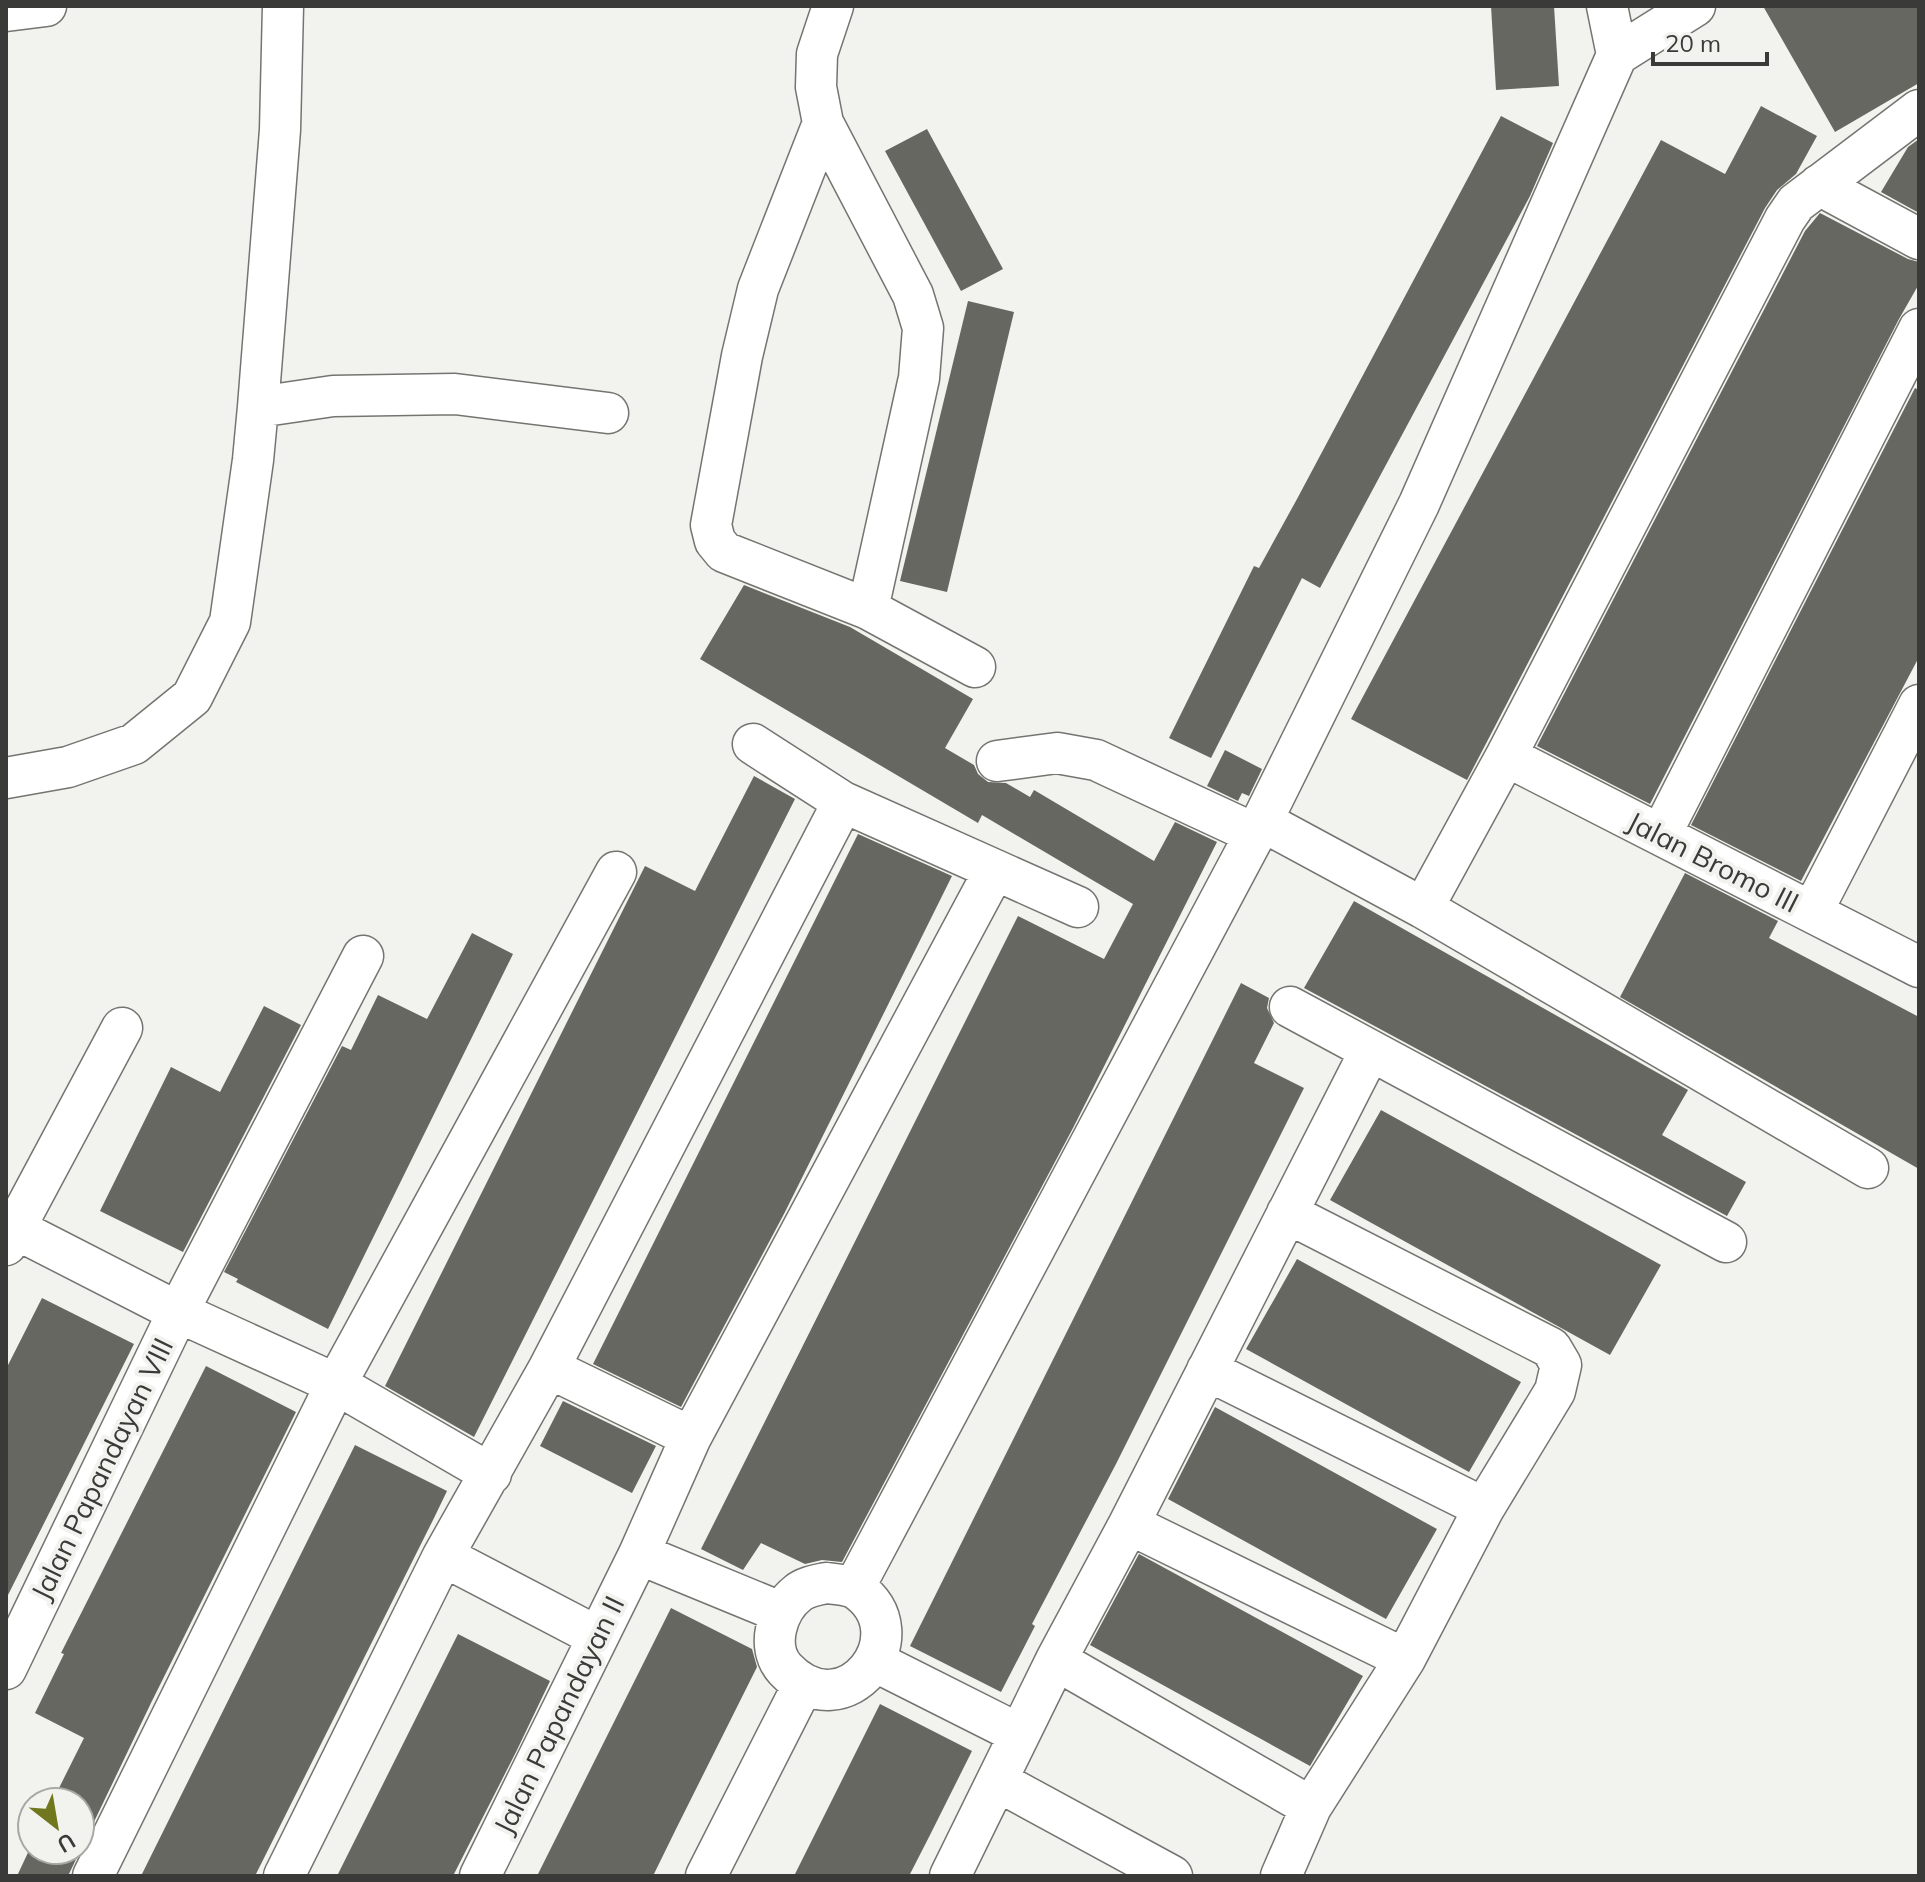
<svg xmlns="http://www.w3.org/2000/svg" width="1925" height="1882" font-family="Mulish,sans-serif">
	<rect width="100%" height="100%" fill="#f2f3ee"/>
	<path fill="#676762" d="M1491,6H1554L1559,86L1496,90Z
		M1763,6H1919V83L1835,132Z
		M1761,106L1817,136L1796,174L1777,190L1765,208L1467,780L1351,719L1661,140L1725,174Z
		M1501,116L1553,143L1530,196L1320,588L1302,578L1211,758L1169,738L1254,566L1259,568L1297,499Z
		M927,129L1003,269L961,291L885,151Z
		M1919,139V213L1881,192L1908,147Z
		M1820,213L1908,259L1919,262V284L1899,319L1650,804L1537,746L1805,231Z
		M968,301L1014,312L947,592L900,581Z
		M1915,388L1919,390V657L1801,881L1691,825Z
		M744,585L850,627L973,699L945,748L974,765L978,774L988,782L1006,783L1030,797L1034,790L1154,861L1175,822L1217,842L1073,1128L842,1562L822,1560L805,1564L761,1543L743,1570L701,1549L1018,916L1104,959L1133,904L982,815L978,823L700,659Z
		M1225,750L1262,769L1249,796L1242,793L1238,801L1207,786Z
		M754,776L795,799L474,1437L385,1386L645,866L695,891Z
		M858,834L952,876L785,1212L681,1407L593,1364Z
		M1685,873L1778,921L1769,938L1919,1017V1169L1620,997Z
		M1354,901L1688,1090L1662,1135L1746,1182L1727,1216L1304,988Z
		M472,933L513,954L328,1329L236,1282L238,1279L224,1272L342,1046L351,1050L378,995L427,1019Z
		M1241,983L1269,998L1267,1008L1274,1023L1254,1063L1304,1088L1116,1464L1032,1624L1035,1626L1001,1692L910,1646Z
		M264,1006L301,1025L183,1252L100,1211L171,1067L220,1092Z
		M1381,1110L1661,1265L1610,1355L1330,1200Z
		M1297,1259L1521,1382L1469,1472L1246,1349Z
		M42,1298L134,1344L6,1599V1369Z
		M206,1366L296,1412L151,1703L68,1876H17L32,1844V1850H80V1802H52L84,1738L35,1713L64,1654L61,1653Z
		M563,1401L656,1446L632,1493L540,1446Z
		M1215,1407L1437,1529L1386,1619L1168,1499Z
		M355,1445L447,1491L434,1518L255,1876H141Z
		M1139,1554L1363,1676L1310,1766L1090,1645Z
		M671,1608L752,1649L757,1667L676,1829L653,1876H537Z
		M458,1634L550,1681L516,1752L453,1876H337Z
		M880,1704L972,1751L929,1837L909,1876H794Z"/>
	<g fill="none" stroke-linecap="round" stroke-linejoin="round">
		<g stroke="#747570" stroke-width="43">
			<path id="street" d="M833,6L817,54L816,87L823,123L913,295L923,328L919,378L868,609
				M1607,6L1617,55
				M6,11L46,6
				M823,123L758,289L742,356L711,525L715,541L724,552L868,609L975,667
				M1819,185L1919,239
				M258,407L333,396L455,394L608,413
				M753,744L843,802L1078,907
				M1506,756L1919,967
				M997,761L1057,753L1096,760L1255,834
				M6,778L68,767L134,744L192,697L230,622L253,460L258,407L280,130L283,6
				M1262,821L1423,908L1868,1168
				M1661,834L1919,329
				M1423,908L1506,756L1785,219L1796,203L1919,110
				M1812,912L1919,705
				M1290,1007L1726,1242
				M14,1228L178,1312L336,1384L491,1474
				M6,1245L122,1028
				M549,1368L691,1437
				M1207,1370L1484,1508
				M1129,1524L1405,1659
				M639,1554L780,1612
				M443,1556L596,1636
				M826,1583C835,1584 849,1585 856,1589C922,1634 845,1733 785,1669C765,1647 777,1609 798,1593C805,1587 817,1585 826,1583Z
				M854,1588L1262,821L1419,504L1617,55L1695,6
				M1056,1660L1311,1807
				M876,1662L1019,1734
				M6,1669L178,1312L363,956
				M999,1782L1172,1876
				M93,1876L336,1384L616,872
				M284,1876L443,1556L549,1368L843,802
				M480,1876L639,1554L691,1437L994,871
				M706,1876L803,1685
				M950,1876L1056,1660L1129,1524L1370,1051
				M1281,1876L1311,1807L1405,1659L1484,1508L1555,1391L1561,1365L1551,1348L1287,1213"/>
		</g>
		<use href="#street" stroke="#fff" stroke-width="40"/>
	</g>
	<g text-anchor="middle" stroke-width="8" stroke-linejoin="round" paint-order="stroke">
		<g font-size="28" fill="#3a3a38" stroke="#f2f3ee">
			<text transform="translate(1713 862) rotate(27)" y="10">Jalan Bromo III</text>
			<text transform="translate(102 1469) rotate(-64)" y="10">Jalan Papandayan VIII</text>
			<text transform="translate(559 1715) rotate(-64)" y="10">Jalan Papandayan II</text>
		</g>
	</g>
	<rect width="1925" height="1882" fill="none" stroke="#3a3a38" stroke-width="16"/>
	<g transform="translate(56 1826) rotate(149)"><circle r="38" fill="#f2f3ee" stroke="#a8a9a5" stroke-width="2"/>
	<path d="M0-6L14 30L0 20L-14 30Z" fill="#70771f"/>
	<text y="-12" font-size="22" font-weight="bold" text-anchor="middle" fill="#3a3a38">U</text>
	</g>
	<path d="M1653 52v12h114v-12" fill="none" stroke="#3a3a38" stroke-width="4"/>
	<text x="1665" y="52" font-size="24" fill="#3a3a38" stroke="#f2f3ee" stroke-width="6" paint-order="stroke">20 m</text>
</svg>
